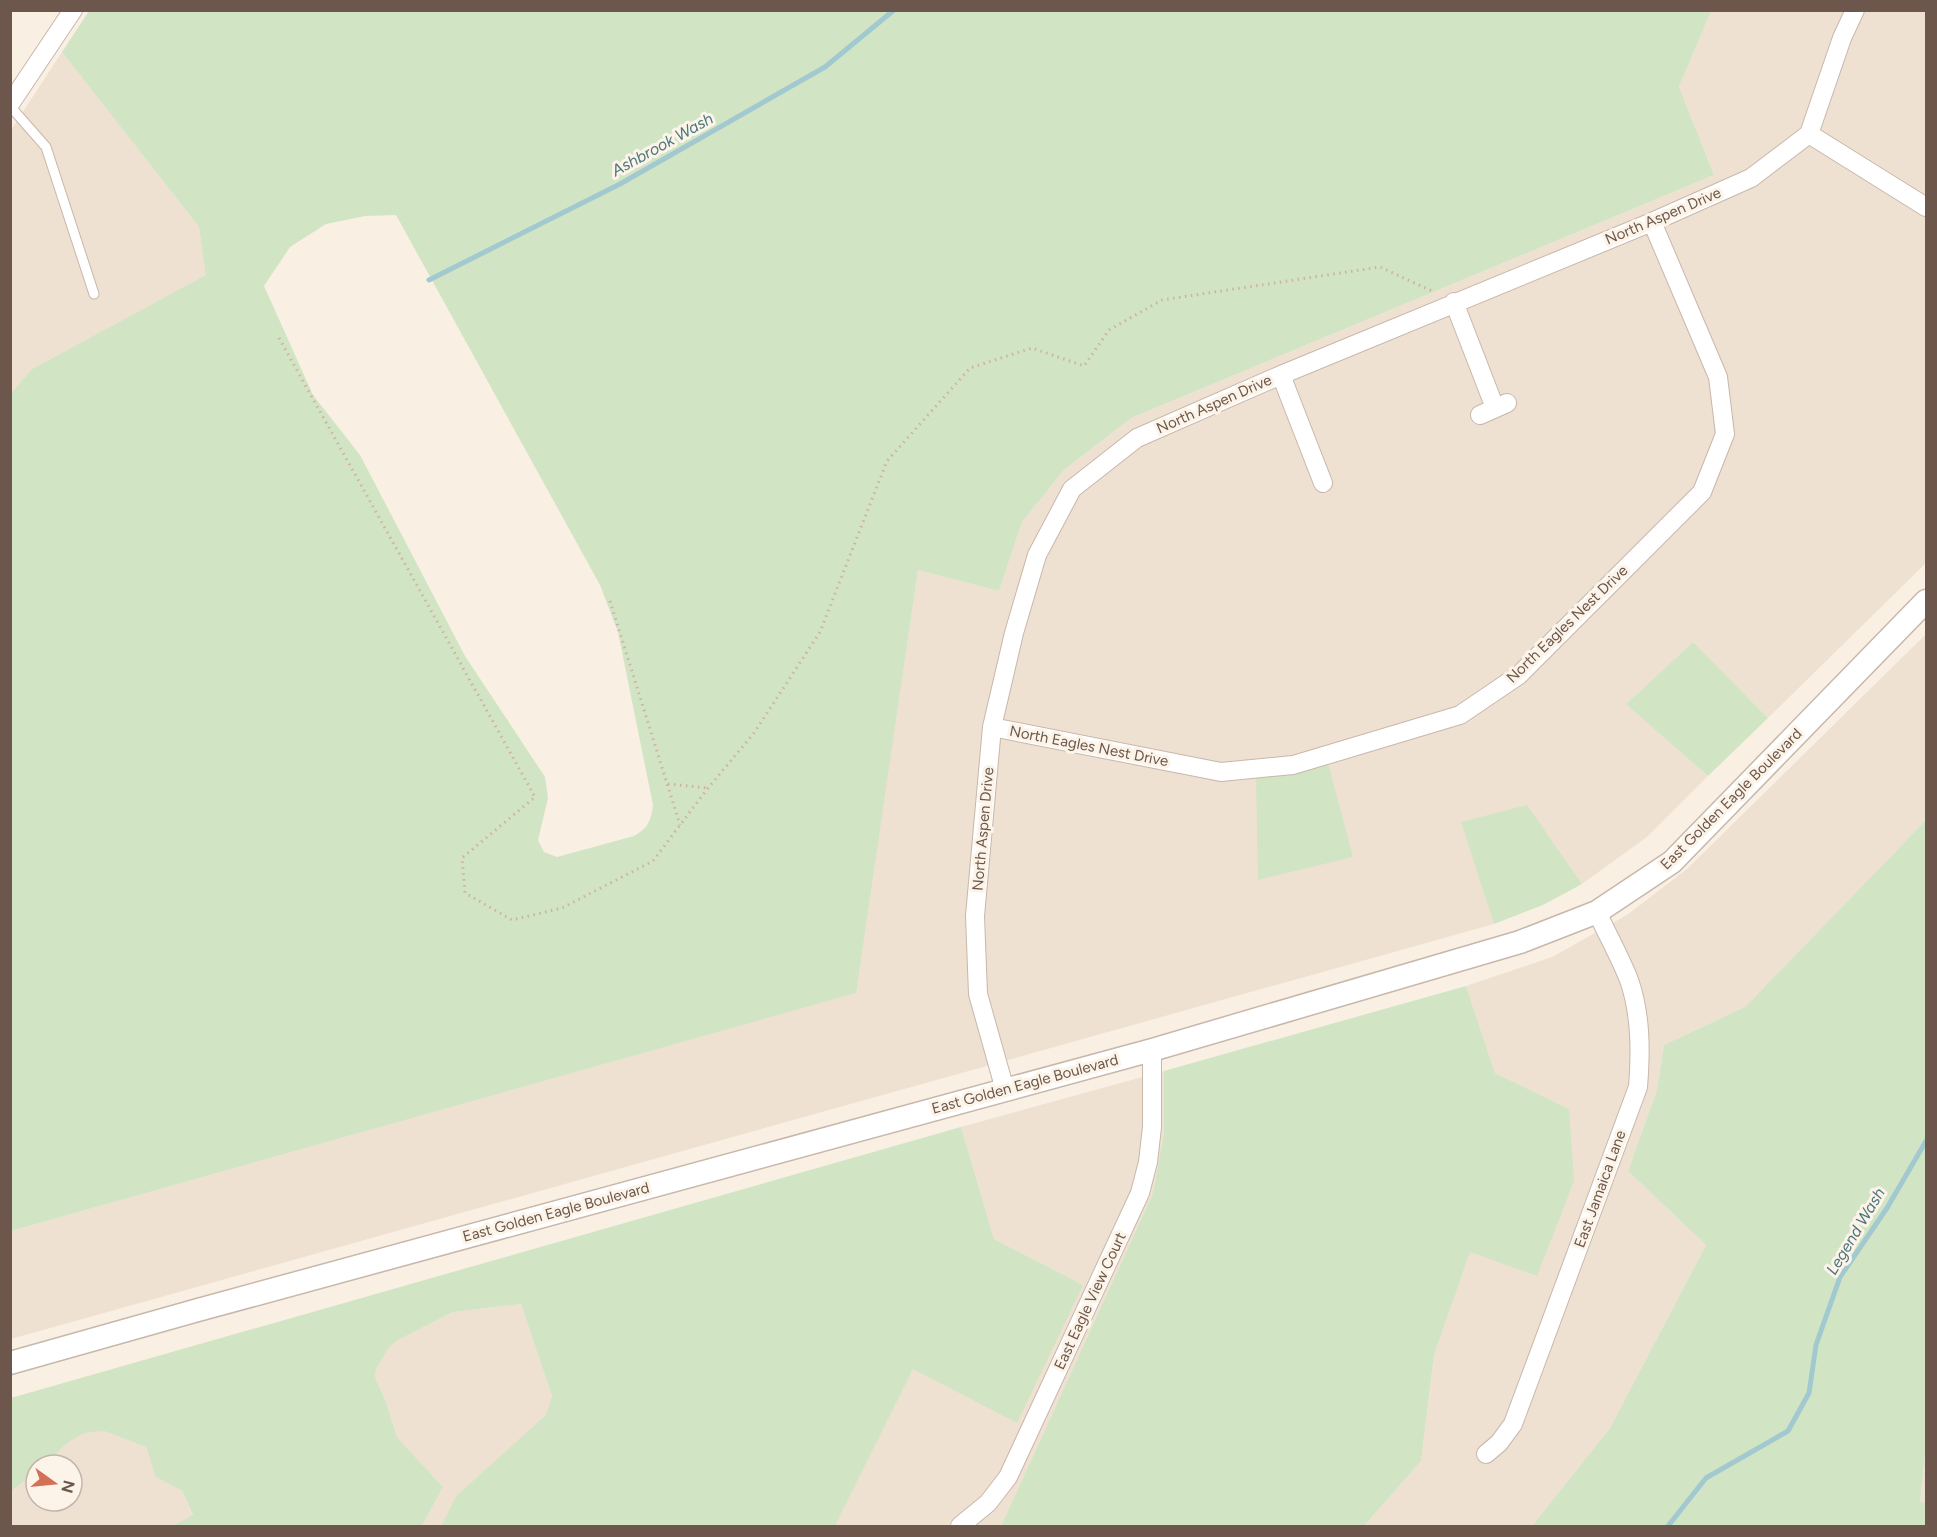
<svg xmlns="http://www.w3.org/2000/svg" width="1937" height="1537" font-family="Figtree,sans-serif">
	<rect width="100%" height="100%" fill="#f9f0e3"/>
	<path fill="#efe1d2" d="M1711,11H1926V563L1768,718L1693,642L1627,703L1708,776L1647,837L1582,884L1527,806L1462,822L1494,924L11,1339V1231L855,993L918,570L999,591L1022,522L1064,470L1131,418L1714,175L1679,87Z
		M62,52L199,227L207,275L32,369L11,393V130Z
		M1926,634V820L1745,1007L1664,1045L1657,1090L1628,1171L1706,1245L1610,1428L1532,1526H1364L1421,1461L1434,1355L1470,1251L1569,1109L1495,1073L1466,986L1552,957L1627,915L1687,869Z
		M1164,1071V1133L1153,1193L1001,1526H835L913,1368L1083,1285L994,1239L961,1127Z
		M521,1304L552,1396L546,1416L456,1496L441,1526H422L443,1487L397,1437L386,1402L375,1377L376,1369L388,1347L398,1340L453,1312Z
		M104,1431L146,1447L156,1476L182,1491L193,1516L173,1526H11L10,1491L36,1472V1501H72V1465H46L67,1443L85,1433Z
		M1926,1445V1503L1920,1502Z"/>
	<path fill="#d1e4c4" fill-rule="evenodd" d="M89,11H1711L1679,87L1714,175L1131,418L1064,470L1022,522L999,591L918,570L856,993L11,1231V393L32,369L206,275L199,227L62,52ZM396,215L600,585L618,632L653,805C651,821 648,828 634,836L557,857L544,852L538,840L548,798L545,777L465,656L360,455L313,395L264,286L290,247L326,224L365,216Z
		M1693,642L1768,718L1708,776L1626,704Z
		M1328,763L1353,857L1258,880L1256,777Z
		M1527,805L1582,884L1543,905L1494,924L1461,822Z
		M1926,820V1445L1920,1502L1926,1503V1526H1532L1610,1428L1706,1245L1628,1171L1657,1090L1664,1045L1745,1007Z
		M1466,986L1495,1073L1569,1109L1574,1181L1537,1276L1470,1252L1434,1355L1421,1461L1364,1526H1001L1153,1193L1164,1133V1071Z
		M961,1127L994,1239L1083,1285L1017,1423L913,1369L835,1526H441L456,1496L546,1415L552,1396L521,1304L453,1312L398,1340L389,1347L376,1369L375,1377L386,1402L397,1437L443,1487L422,1526L390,1525L380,1526H173L193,1515L182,1491L156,1477L146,1447L104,1431L85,1433L67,1443L46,1465H36V1472L11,1491V1398Z"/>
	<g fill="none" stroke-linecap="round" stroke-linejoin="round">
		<path stroke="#a2c9cf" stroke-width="5" d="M429,280L620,184L825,67L894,10
			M1668,1526L1706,1478L1788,1431L1809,1393L1816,1345L1840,1277L1887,1208L1926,1141"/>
		<g stroke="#c8b7ab" stroke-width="11">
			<path id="service" d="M10,106L46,147L94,294"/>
		</g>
		<g stroke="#c8b7ab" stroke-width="20">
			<path id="minor" d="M10,104L73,10
				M1809,134L1926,207
				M1454,302L1495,408
				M1281,375L1323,483
				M1480,415L1507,403
				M992,727L1221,772L1293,765L1460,715L1519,675L1702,492L1725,434L1718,377L1652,222
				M1005,1090L978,994L975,916L992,727L1014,633L1037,555L1072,489L1137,438L1281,375L1652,222L1751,178L1809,134L1842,38L1855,10
				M1486,1454L1499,1443L1513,1424L1638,1087C1641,1051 1641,1014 1629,980C1620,957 1607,934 1597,912
				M960,1526L988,1503L1008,1477L1140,1193L1148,1162L1152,1127V1050"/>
		</g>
		<g stroke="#c8b7ab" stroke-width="25">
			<path id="tertiary" d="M10,1363L198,1310L1152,1050L1520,942L1597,912L1672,862L1926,601"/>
		</g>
		<path stroke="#cfb2a2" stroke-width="3" stroke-dasharray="1.5 4.5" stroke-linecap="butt" d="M279,338L535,797L462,858L465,893L512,920L562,908L653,861L708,788L754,733L820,632L887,461L970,368L1032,348L1084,366L1109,330L1162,300L1380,267L1434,292
			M610,601L680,825
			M668,784L708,788"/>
		<use href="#service" stroke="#fff" stroke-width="9"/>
		<use href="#minor" stroke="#fff" stroke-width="18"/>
		<use href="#tertiary" stroke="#fff" stroke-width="22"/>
	</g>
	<g text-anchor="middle" stroke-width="6" stroke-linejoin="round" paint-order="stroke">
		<g font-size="15" fill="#6d574c" stroke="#fcf4e8">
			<text transform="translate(1663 216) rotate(-23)" y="5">North Aspen Drive</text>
			<text transform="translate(1214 404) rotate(-24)" y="5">North Aspen Drive</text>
			<text transform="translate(1567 624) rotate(-44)" y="5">North Eagles Nest Drive</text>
			<text transform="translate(1089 746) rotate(11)" y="5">North Eagles Nest Drive</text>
			<text transform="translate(1731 799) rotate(-45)" y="5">East Golden Eagle Boulevard</text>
			<text transform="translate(983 829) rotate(-85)" y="5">North Aspen Drive</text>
			<text transform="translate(1025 1084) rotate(-15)" y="5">East Golden Eagle Boulevard</text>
			<text transform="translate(1600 1189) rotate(-70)" y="5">East Jamaica Lane</text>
			<text transform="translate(556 1212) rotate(-15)" y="5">East Golden Eagle Boulevard</text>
			<text transform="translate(1090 1301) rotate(-65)" y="5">East Eagle View Court</text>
		</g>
		<g font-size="16" font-style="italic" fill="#4a767e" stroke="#fcf4e8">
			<text transform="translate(662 144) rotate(-29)" y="6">Ashbrook Wash</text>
			<text transform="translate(1855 1231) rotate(-59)" y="6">Legend Wash</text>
		</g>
	</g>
	<rect width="1937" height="1537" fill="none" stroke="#6d574c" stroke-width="24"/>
	<g transform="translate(54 1483) rotate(105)"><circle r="28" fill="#fcf4e8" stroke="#c3b5aa" stroke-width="1.5"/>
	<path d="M0-4.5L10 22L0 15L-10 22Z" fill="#d37057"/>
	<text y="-9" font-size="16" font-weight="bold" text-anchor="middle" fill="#6d574c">N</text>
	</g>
</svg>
